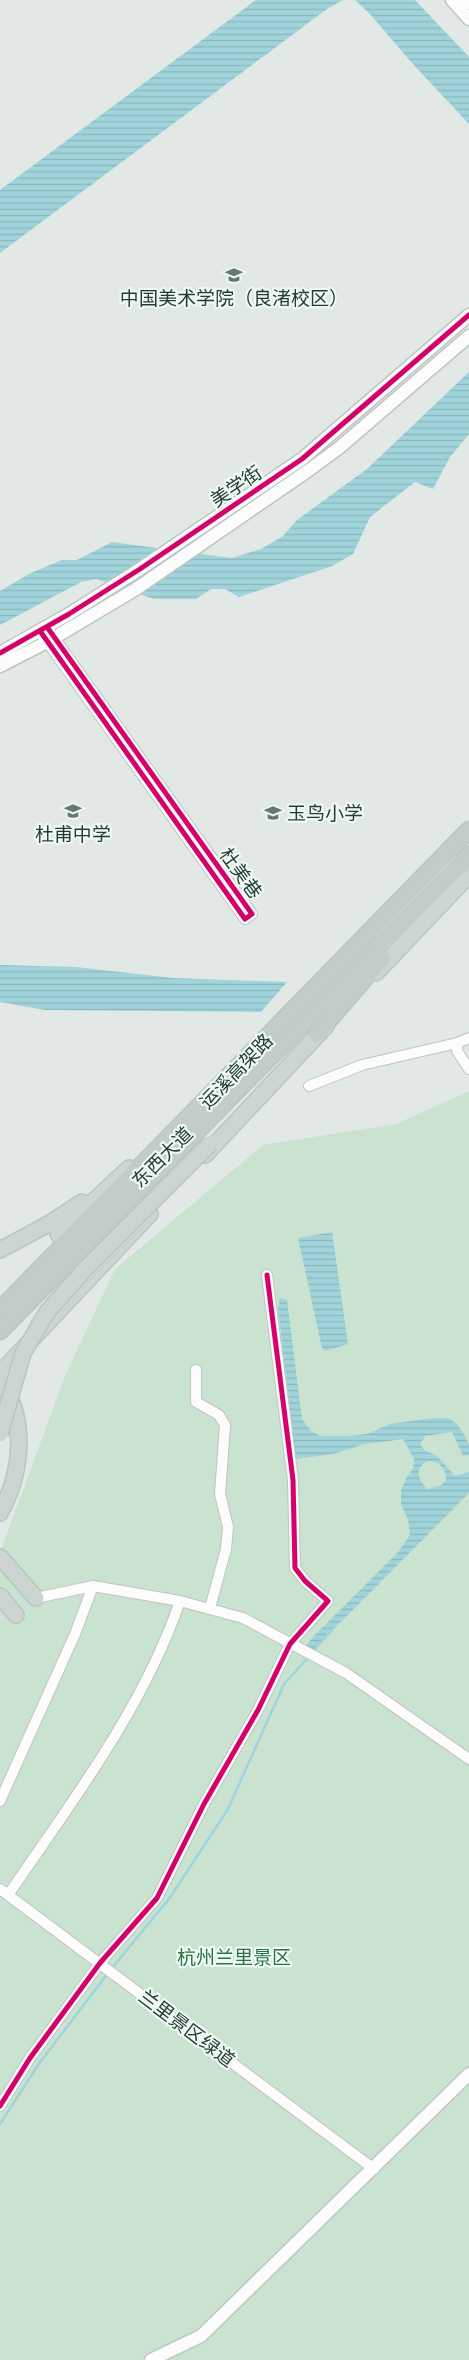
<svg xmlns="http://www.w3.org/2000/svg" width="469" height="2360" font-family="'Exo 2','Noto Sans SC',sans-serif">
	<defs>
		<pattern id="water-rules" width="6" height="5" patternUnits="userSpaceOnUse" patternTransform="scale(1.25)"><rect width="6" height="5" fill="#a0d4da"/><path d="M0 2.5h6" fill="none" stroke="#89b7bc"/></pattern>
	</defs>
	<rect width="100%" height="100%" fill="#e2e8e5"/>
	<path fill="#cae2d0" d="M469,1091V2360H0V1553L65,1376L115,1269L263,1145L396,1124Z"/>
	<path fill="url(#water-rules)" fill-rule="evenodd" d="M256,0H343L327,9L0,253V190Z
		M355,0H415L469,57V124L411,62L370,14Z
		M469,372V434L450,457L433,489L415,482L370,517L353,554L332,566L239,597L225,589H211L196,599H154L96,579L81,582L0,625V591L31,573L62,560H77L112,542L232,558L261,549L283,536L297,520L367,469Z
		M0,965L76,967L173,978L287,982L261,1012L45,1010L0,1002Z
		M332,1232L348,1344L326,1351L322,1348L298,1238Z
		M280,1298L287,1300L302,1419L311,1431L321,1436H348L367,1434L390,1424L433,1418H448L457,1424L463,1433L469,1444V1455L463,1456L452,1432L426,1436L420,1443L424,1450L437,1456L455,1476L469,1472V1493L312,1651L304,1649L312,1638L399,1551L410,1535L408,1520L401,1504V1491L406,1478L413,1469L414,1459L403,1439L365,1444L333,1454L296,1459L278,1309ZM429,1461C440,1461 447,1470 446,1481L441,1485L428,1489C417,1481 414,1466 429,1461Z"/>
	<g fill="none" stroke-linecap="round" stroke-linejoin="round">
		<path stroke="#a0d4da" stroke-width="2.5" d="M315,1649L333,1629
			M112,1968L169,1899L228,1809L284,1684L306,1660
			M0,2124L38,2065L108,1973"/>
		<g stroke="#bfc5c2" stroke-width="12">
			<path id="minor" d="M43,636L245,919L252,914L50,632
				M457,1043V1051L469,1069
				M309,1086L362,1065L457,1043L469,1038
				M196,1370V1402L219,1415L225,1425L220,1494L228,1527L226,1549L210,1608
				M36,1598L93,1586L180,1601L243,1618L346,1673L469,1759
				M0,1801L75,1634L93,1586
				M0,1889L374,2169
				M8,1895C71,1803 144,1707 180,1601
				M0,2106L30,2058L100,1963L157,1898L204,1804L258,1710L290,1644L328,1601L305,1581L295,1568L293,1480L267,1275"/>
		</g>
		<g stroke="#bfc5c2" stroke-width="15">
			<path id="tertiary" d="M452,0L469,19
				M466,0L469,3
				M0,653L69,614L140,569L302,459L469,315
				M0,666L47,642L136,589L309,470L339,448L469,336
				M151,2360L201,2336L469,2074"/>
		</g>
		<g stroke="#bbc5c1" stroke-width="18">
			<path id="primary" d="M382,932L449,861
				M376,973L469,875
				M205,1155L326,1026
				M58,1234L129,1168
				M0,1250L50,1223L82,1202
				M0,1373L150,1214
				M0,1380C28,1420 22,1473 0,1513
				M0,1557L36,1598
				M0,1596L16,1615"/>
		</g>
		<g stroke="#bbc5c1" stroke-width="19">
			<path id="trunk" d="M317,1034L382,958
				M0,1310L469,830
				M0,1331L469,855"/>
		</g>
		<use href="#minor" stroke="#fbfcfb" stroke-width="10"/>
		<use href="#tertiary" stroke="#fbfcfb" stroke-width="12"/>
		<use href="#primary" stroke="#ccd5d2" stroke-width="15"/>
		<use href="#trunk" stroke="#c2ccc9" stroke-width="16"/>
		<g stroke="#bbc5c1" stroke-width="18" stroke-linecap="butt">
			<path id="primary-bridge" d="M0,1434L23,1353L47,1312L84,1270L211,1143"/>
		</g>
		<use href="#primary-bridge" stroke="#ccd5d2" stroke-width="15"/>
		<g stroke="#f0f8f3" stroke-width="8">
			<path id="cycleway" d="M40,631L245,919L252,914L47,627
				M0,653L69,614L140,569L302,459L469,315
				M0,2106L30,2058L100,1963L157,1898L204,1804L258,1710L290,1644L328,1601L305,1581L295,1568L293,1480L267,1275"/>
		</g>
		<use href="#cycleway" stroke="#d6006c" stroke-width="5"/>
	</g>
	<defs>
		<g id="university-bare" transform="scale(1.35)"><path d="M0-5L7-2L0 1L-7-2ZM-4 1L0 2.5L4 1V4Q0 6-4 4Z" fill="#637971" stroke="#f0f8f3" stroke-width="2.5" paint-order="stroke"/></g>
		<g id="school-bare" transform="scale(1.35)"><path d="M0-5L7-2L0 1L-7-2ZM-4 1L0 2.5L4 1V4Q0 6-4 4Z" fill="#637971" stroke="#f0f8f3" stroke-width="2.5" paint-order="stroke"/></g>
	</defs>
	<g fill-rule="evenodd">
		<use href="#university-bare" x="234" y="275"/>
		<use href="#school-bare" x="73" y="811"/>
		<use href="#school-bare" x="273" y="813"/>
	</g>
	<g text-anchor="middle" stroke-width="4.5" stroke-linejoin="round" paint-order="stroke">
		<g font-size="19" fill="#1f3d33" stroke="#f0f8f3">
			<text x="234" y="305">中国美术学院（良渚校区）</text>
			<text x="287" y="820" text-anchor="start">玉鸟小学</text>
			<text x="73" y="841">杜甫中学</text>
		</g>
		<g font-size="19" fill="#1f3d33" stroke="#f0f8f3">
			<text transform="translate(236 486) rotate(-34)" y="7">美学街</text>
			<text transform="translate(241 873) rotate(54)" y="7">杜美巷</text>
			<text transform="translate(236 1071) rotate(-46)" y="7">运溪高架路</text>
			<text transform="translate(162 1157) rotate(-45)" y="7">东西大道</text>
			<text transform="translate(187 2028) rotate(37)" y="7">兰里景区绿道</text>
		</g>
		<g font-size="19" fill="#277642" stroke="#f0f8f3">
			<text x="234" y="1964">杭州兰里景区</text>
		</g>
	</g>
</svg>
